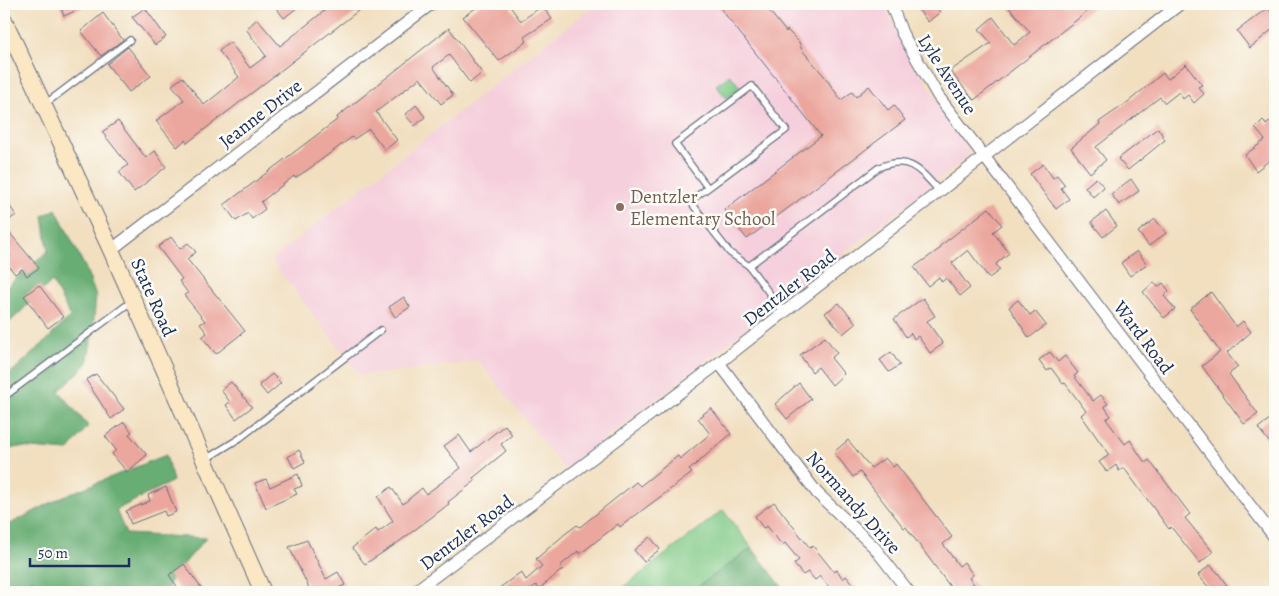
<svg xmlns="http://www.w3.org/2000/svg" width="1279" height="596" font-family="Alegreya,serif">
	<rect width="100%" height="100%" fill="#fdfcf7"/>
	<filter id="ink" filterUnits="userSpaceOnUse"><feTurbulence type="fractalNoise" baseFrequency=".02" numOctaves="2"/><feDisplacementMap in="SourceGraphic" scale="10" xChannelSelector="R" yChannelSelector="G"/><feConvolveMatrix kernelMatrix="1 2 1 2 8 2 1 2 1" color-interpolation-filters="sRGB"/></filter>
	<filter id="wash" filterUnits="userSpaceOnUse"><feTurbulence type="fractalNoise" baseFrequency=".0096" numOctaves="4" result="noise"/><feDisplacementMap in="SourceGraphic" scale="20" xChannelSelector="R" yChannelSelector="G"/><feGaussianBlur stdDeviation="1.12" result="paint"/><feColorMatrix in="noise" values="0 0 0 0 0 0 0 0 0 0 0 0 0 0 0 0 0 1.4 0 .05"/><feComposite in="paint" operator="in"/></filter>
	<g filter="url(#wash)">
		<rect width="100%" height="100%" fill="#f1dfc0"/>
		<path fill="#f5cfdc" d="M596,4H883L916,66L970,155L565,470L479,361L361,376L271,260Z"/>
		<path fill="#80c986" stroke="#4e7c72" d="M730,75L741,88L727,99L716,85Z
			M723,510L752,548L691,592H617Z"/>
		<path fill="#68ad73" stroke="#426e68" d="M56,209L86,269L96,296L93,330L87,364L59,391L88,426L68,451L19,447L4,450V379L46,341L70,316L52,281L4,328V289L48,251L43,216Z
			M166,455L173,481L116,510L126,534L206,538L171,579L167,592H27L33,579L4,592V527L64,496Z
			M752,548L786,592H691L693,590Z"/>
		<g id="blocks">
			<path fill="#eba69d" d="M59,4H90L64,16Z
				M273,4H302L284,18Z
				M333,4H367L187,143L185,140L177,147L156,121L184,100L172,85L183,77L204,105L239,77L219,51L230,42L250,68L266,56L246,29L257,19L280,46Z
				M481,4H508L521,21L542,6L552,19L524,37L527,41L499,61L463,17Z
				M717,4H764L786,32L787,30L799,42L802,50L825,77L841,100L852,92L856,97L869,86L888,110L894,105L905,120L747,239L724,210L821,136Z
				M923,4H933L940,12L928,22L917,8Z
				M1006,4H1097L974,100L950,71L991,43L979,29L993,17L1014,45L1030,32Z
				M145,8L166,37L155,45L132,17Z
				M1267,8L1275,17V27L1250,48L1237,31Z
				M103,13L123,40L101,56L81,31Z
				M449,28L482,73L470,83L449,55L433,67L453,95L441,104L420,78L376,112L397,140L385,150L369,129L354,139L352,137L306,171L295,178L294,176L261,202L265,209L252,219L248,213L236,221L224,205L338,119L337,117Z
				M128,47L151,76L129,92L107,64Z
				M1186,64L1202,85L1198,87L1204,94L1194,103L1188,95L1183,99L1179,92L1165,103L1160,97L1096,147L1106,160L1090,173L1071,148L1100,124L1099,122L1128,102L1163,73L1168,79Z
				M416,105L425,117L415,126L405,115Z
				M1275,117V156L1256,171L1245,155L1265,140L1255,128L1263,120L1266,125Z
				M118,121L146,158L155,151L166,167L134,192L119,172L128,165L102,132Z
				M1158,128L1165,140L1128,170L1118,159Z
				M1043,164L1053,178L1057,175L1065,185L1061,188L1069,199L1056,209L1030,174Z
				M1096,178L1104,187L1093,197L1085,187Z
				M1131,179L1139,191L1119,205L1111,194Z
				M4,198L16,215L4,224Z
				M989,208L1002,225L993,232L1009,253L996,264L1000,270L989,278L968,250L952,263L970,288L960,296L946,278L942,282L939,277L928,286L914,267L941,248L940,246Z
				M1106,211L1117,226L1103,237L1091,222Z
				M1155,219L1166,233L1149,246L1138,232Z
				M4,226L39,268L27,276L22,269L15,274L4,260L11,256L4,246Z
				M171,237L180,249L188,243L196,252L187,259L245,331L216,354L202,337L207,333L200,324L205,321L184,295L188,293L179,281L182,279L158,247Z
				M1137,251L1147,264L1130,276L1121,263Z
				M1154,282L1158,287L1163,283L1169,291L1164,296L1175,309L1164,318L1143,292Z
				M39,285L63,317L48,328L24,296Z
				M1211,292L1236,327L1243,321L1251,332L1227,353L1238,367L1229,374L1258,414L1244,424L1202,366L1220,352L1190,309Z
				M404,297L410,307L395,317L389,307Z
				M923,298L935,316L927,321L943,344L930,353L918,336L914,339L911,333L906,337L894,319Z
				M1018,300L1030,315L1035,311L1046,325L1029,338L1009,307Z
				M839,303L856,323L843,334L825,313Z
				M825,337L837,353L831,358L844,374L832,385L818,367L812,372L800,355Z
				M891,352L900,365L889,372L880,360Z
				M1050,352L1058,362L1065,356L1078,373L1074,376L1093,401L1101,395L1108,404L1104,406L1111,416L1106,419L1125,444L1130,440L1145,463L1149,460L1190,514L1185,518L1213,552L1200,563L1171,527L1169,529L1124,468L1119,471L1116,465L1107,472L1099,462L1109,455L1081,415L1086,411L1065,383L1063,384L1051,368L1047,371L1039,360Z
				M96,374L124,409L111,419L86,380Z
				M272,374L281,383L267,395L259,385Z
				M231,382L252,407L236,419L226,405L230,402L221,390Z
				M799,383L811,399L787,419L775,404Z
				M711,408L731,434L689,470L692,473L620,527L618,524L580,554L578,551L560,566L563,569L539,589L536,585L527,592H494L521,572L526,580L542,566L536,559L565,534L577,525L580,527L636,482L640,486L678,456L680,459L710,434L698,418Z
				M1275,415V449L1258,428Z
				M124,422L132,432L129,434L147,455L127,472L112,454L116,450L105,436Z
				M505,425L512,435L501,444L506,451L473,478L475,481L448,502L449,504L396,544L365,564L352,548L376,529L378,532L393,521L378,497L391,487L403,504L422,488L426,494L461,468L444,446L459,435L471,452Z
				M848,440L871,468L885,458L893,467L896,464L952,537L943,544L959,566L964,562L973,575L969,578L980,592H954L906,527L904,528L860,472L853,477L834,452Z
				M299,450L305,462L294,468L288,457Z
				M298,474L302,486L294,489L297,494L266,508L255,483L266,479L270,487Z
				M166,487L176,512L166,516L164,511L131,524L126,511L150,501L148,495Z
				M774,502L810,548L813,546L834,572L837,570L843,579L846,576L859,592H833L820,576L815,580L808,572L803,575L794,564L799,560L785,543L782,545L767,526L763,528L755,516Z
				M650,537L660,549L644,562L634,550Z
				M307,540L326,579L338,572L345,585L330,592H311L289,547Z
				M184,564L204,592H181L169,575Z
				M1210,565L1218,573L1232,592H1213L1198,575Z"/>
		</g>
	</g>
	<g filter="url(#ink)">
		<use href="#blocks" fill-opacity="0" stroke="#666d80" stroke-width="1"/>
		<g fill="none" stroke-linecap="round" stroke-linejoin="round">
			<g stroke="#666d80" stroke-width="8">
				<path id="service" d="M752,86L786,130L708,188L675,144Z
					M45,104L130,40
					M708,188L690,201L730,253L749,266L784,313
					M749,266L878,168C909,154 920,170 940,192
					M4,397L132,301
					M206,459L240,438L381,330"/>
			</g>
			<g stroke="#666d80" stroke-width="13">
				<path id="minor" d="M891,4L902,33L938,96L1275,538
					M111,250L431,4
					M719,363L817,493L874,547L909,592
					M414,592L719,363L1180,4"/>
			</g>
			<g stroke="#666d80" stroke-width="18">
				<path id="secondary" d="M4,20L111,250L263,592"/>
			</g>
			<use href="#service" stroke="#fff" stroke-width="5.5"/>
			<use href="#minor" stroke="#fff" stroke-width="11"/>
			<use href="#secondary" stroke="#fbe7c3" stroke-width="16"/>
		</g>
	</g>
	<circle fill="#8d6e63" stroke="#fdfcf7" stroke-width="2" cx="620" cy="207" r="5"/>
	<g text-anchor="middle" stroke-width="5" stroke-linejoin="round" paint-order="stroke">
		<g font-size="19" fill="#1b2f5e" stroke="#fdfcf7">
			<text transform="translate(948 74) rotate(57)" y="7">Lyle Avenue</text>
			<text transform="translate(260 113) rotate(-38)" y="7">Jeanne Drive</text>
			<text transform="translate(789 287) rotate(-38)" y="7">Dentzler Road</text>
			<text transform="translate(154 297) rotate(66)" y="7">State Road</text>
			<text transform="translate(1144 337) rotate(53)" y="7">Ward Road</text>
			<text transform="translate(854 502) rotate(48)" y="7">Normandy Drive</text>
			<text transform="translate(466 532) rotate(-37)" y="7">Dentzler Road</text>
		</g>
		<g font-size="19" fill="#785e54" stroke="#fdfcf7" text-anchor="start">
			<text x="630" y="203">Dentzler<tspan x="630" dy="22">Elementary School</tspan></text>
		</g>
	</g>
	<rect width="1279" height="596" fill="none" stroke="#fdfcf7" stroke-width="20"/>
	<path d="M30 558v8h99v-8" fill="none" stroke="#1b2f5e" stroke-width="2.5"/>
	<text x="38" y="558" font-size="15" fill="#1b2f5e" stroke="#fdfcf7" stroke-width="4" paint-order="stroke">50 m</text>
</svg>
